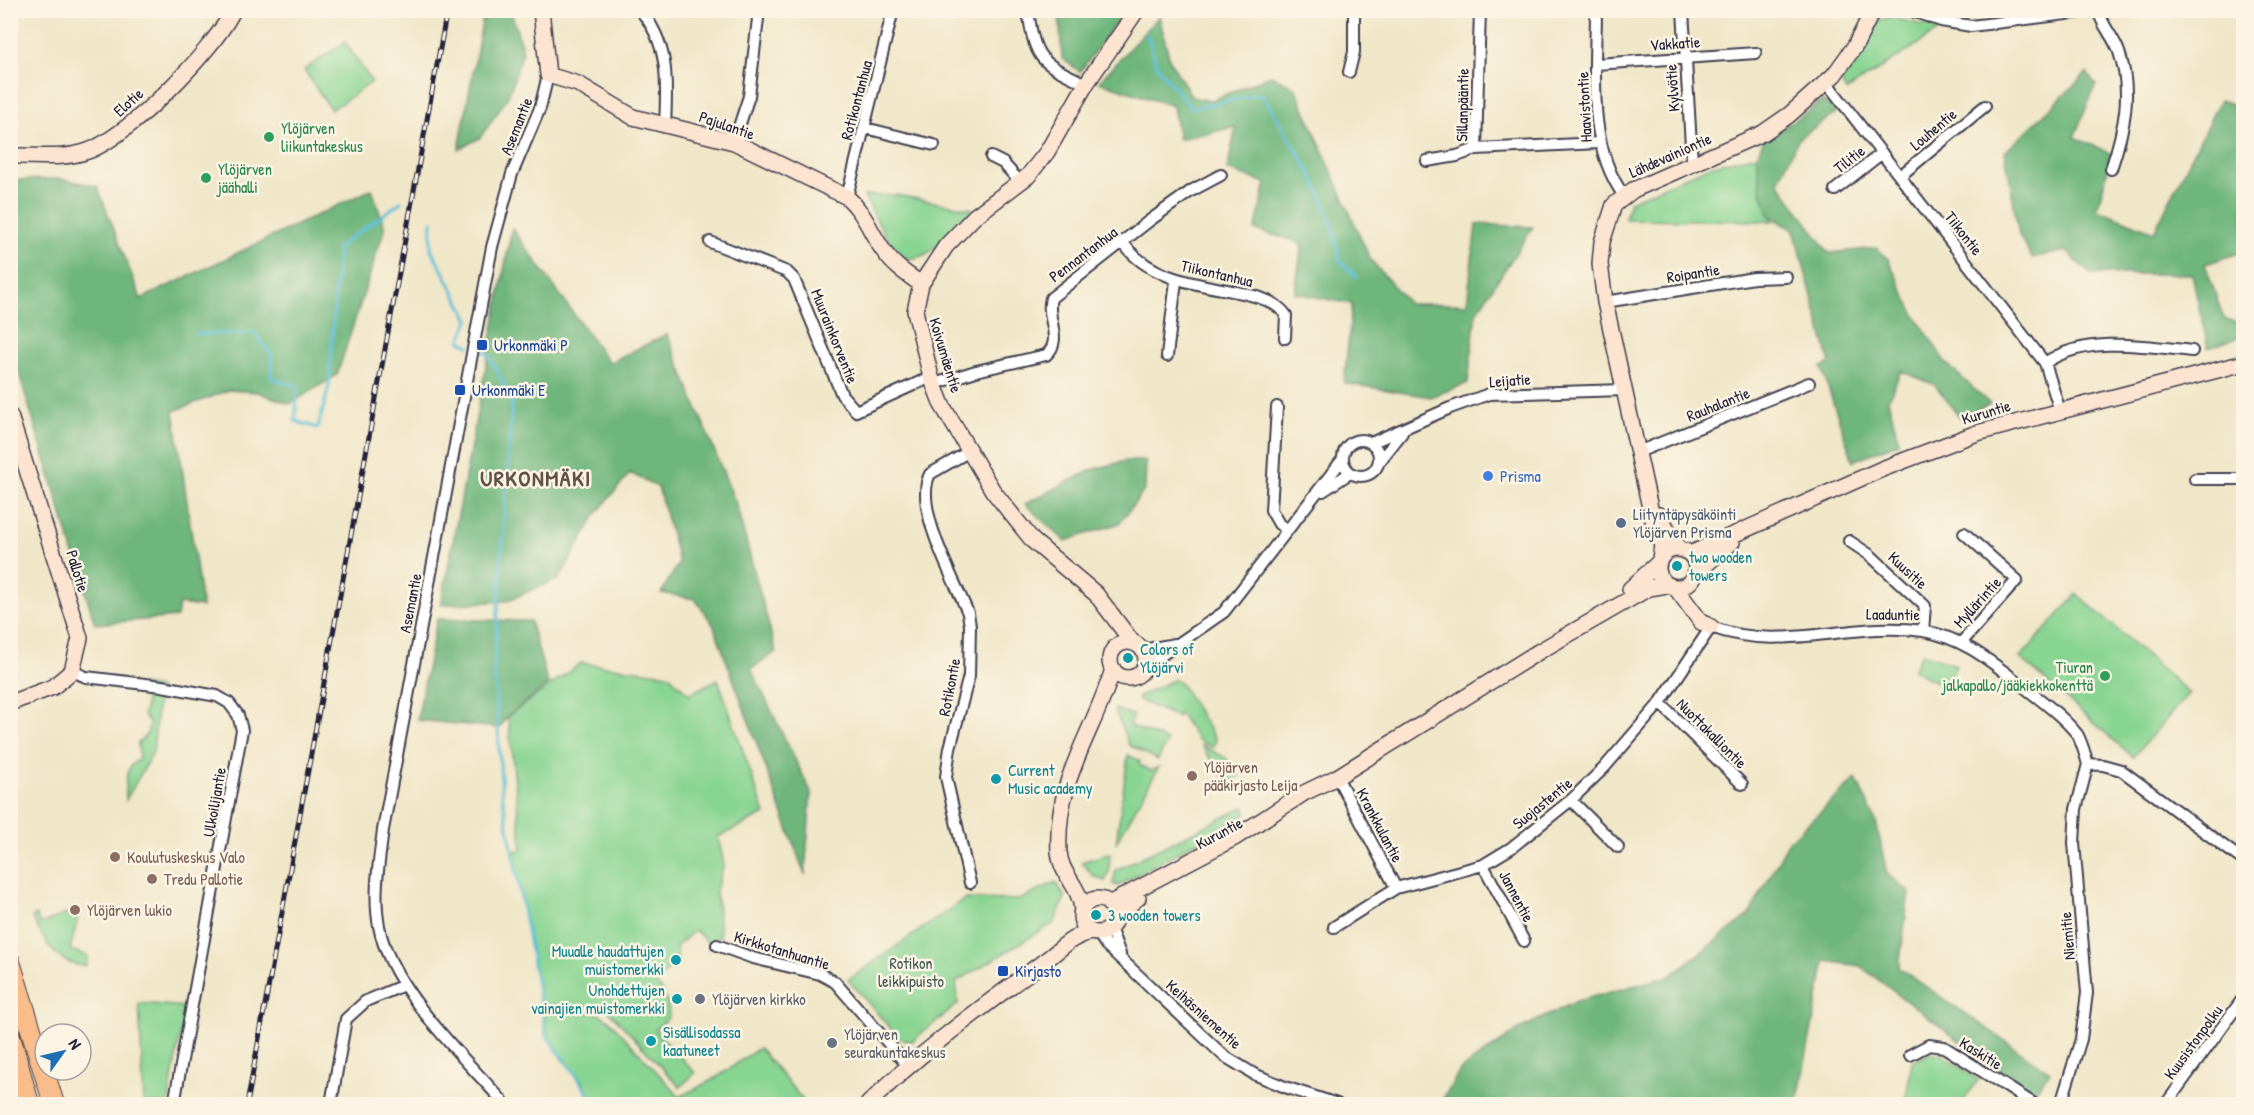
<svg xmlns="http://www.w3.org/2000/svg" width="2254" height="1115" font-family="'Patrick Hand',sans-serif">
	<rect width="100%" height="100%" fill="#fcf5e5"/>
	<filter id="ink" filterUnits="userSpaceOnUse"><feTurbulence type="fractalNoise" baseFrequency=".0167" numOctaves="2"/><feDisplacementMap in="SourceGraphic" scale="12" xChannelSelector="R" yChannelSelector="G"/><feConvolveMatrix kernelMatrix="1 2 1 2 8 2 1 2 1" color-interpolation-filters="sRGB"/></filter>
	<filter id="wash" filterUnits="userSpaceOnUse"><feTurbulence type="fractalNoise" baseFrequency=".008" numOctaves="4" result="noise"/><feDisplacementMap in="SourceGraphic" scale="24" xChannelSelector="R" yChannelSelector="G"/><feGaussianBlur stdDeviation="1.35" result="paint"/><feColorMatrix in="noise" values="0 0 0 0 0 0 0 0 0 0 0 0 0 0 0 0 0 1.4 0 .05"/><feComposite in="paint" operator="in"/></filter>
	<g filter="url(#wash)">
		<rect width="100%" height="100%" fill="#f0e6c8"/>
		<path fill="#88d492" stroke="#557b66" stroke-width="1.5" d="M1889,17L1941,29L1846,91L1842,84L1843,77L1863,52L1876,22Z
			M345,42L372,82L331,110L304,70Z
			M1757,155L1761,192L1773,221L1625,219L1630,201L1713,165Z
			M896,195L973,209C952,226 933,263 904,258L886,237L864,196Z
			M2077,594L2189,693L2133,757L2020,658Z
			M1922,653L1956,665L1947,688L1913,670Z
			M581,663L668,674L689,694L718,679L765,814L718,837L724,865L716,890L720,936L709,944L695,930L676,947L678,962L655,982C665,993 669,1002 669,1017L655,1030L695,1073L680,1087L606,1008L541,1005L512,852L522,849L508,716Z
			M1173,680L1179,681L1216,740L1213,748L1198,740L1179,713L1177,717L1138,700V697Z
			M143,685L159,688L153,752L126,800C126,784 123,768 139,759L138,743L147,734L150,723L143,715L146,706Z
			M1114,709L1133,715L1129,725L1167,741L1158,760L1129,745Z
			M1201,745L1226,758L1239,776L1228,784Z
			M1128,755L1140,761L1139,765L1151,771L1159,767L1116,843Z
			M1244,807L1246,814L1118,886L1113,884L1116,870Z
			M1110,853L1109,872L1105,881L1093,876L1082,862Z
			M1056,882L1065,897L1054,923L956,982L958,1004L911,1042L899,1038L848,980L965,899L1019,900Z
			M76,910L79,913L70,950L88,956L86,966C56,965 44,941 32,917L36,915L41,924Z
			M139,1003L185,1007L168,1104H144Z
			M578,1011L599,1014L609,1020L679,1096L674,1104H593L583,1082L562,1059L546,1034L544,1013Z
			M759,1048L806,1104H684L681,1096L716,1078Z
			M1941,1053L1978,1080L1961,1104H1905L1912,1062L1928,1054Z"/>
		<path fill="#6eb67c" stroke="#486c5c" stroke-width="1.5" d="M484,11H511L523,52L508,97L480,138L459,149Z
			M1059,11H1124L1080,72L1062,58Z
			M1159,16L1170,61L1192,97L1210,101L1271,75L1295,87L1370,259L1409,304H1467L1476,224L1533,227L1476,313L1468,383L1431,397L1344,383L1352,304L1295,293L1302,243L1255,230L1266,183L1227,170L1236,127L1179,139L1173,106L1099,82Z
			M2087,73L2096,85L2074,137L2112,154L2097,209L2154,232L2220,100L2243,107V252L2205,264L2224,319L2243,323V336L2208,348L2192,274H2090L2066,251L2032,258L2019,235L2005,152Z
			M1823,101L1838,112L1799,138L1778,182L1829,253L1877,248L1888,259L1912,310L1945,362L1990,404L1960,417L1935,385L1901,371L1888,400L1899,442L1853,461L1821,367L1830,363L1794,230L1770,216L1761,192L1757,155L1763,141Z
			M61,179L97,186L141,299L372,189L385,228L337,375L290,404L257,392L229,390L174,411L202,607L179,604L177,617L95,624L11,347V180Z
			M512,228L609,363L667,334L736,504L776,652L751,669L811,792L805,875L713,624L695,599L661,593L679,563L658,487L630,473L597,513L559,579L506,601L441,605Z
			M1125,461H1146L1145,489L1120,523L1065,541L1025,504L1091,470Z
			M437,619L530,621L548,684L508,716L499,728L417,720Z
			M1856,779L1876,821L1887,874L1909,892L1899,968L2050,1072L2034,1091L1991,1065L1860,966L1825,961L1797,1104H1440L1461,1069L1520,1029L1577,1001L1670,976L1749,915L1789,841Z"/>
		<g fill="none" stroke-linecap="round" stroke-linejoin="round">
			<path stroke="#5abed8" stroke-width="3" d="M1147,35L1158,68L1191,108L1262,94C1292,142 1334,202 1339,260L1357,277
				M432,221L431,249L469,320L460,341L470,346
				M195,334L255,333L272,356L271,378L298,387L295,421L318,428L329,386L338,247L401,202
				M476,348L488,354L512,400L494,668L502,794L546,1034C562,1059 581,1077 593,1104"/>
		</g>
	</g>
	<g filter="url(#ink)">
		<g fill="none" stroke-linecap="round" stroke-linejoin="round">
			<g stroke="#413f50" stroke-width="14">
				<path id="street" d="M640,10C670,44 667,84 665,126
					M1028,10C1035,62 1041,62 1086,84
					M1480,10L1476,149L1599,143
					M1596,10C1596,71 1586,144 1624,196
					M1683,10L1692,163
					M1909,10L1941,21L1971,26L2098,10
					M2098,10C2102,26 2114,37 2119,52C2133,92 2124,130 2111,169
					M1596,64L1756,53
					M1349,72L1354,52V10
					M1827,83L2045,363L2060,411
					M865,128L934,145
					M734,142L749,96L759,10
					M991,157L1003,163L1021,183
					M1427,161L1457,156L1476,149
					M1900,176L1985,106
					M1835,190L1882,153
					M847,197L893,10
					M710,242L787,272L794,279L842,395L856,411L931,377
					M1123,243C1165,301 1260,278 1286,315L1285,338
					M1605,302L1754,278L1786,277
					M1167,356L1176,281
					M2045,363C2085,335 2146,346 2192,351
					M934,384L976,371L1046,355C1064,340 1045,318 1051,298L1149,221L1191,191L1221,175
					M1277,407L1271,510L1279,524L1287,530
					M1343 458a18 18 0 1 1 36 0a18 18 0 1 1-36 0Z
					M1371,443L1450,408L1489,394L1625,390
					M968,452L930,474C913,507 954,579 968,613L970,626L969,676L950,748L946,777L970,883
					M1638,452L1809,383
					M1380,461L1402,433
					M2195,479H2244
					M1323,491L1350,473
					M1849,541L1870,555L1925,606L1923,631
					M1961,643L2017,580L1964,533
					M1143,650L1175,644
					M1146,666L1224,612L1342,460
					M72,671L86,677L162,686L217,696L229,703L238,715L242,730L174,1104
					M1660,703L1742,784
					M1337,777L1396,888
					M1571,800L1618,847
					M1483,865L1524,941
					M1334,927L1396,888L1483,865L1511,848L1571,800L1604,768L1660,703L1711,627C1783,654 1851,620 1923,631C1961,637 1989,660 2019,683C2038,698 2062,715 2077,734C2082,742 2085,755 2088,764L2103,765L2121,770L2244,861
					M1110,928L1120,954
					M1098,933L1106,945L1224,1056L1254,1074L1285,1087L1337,1104
					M717,945L753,958L820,974L835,982L908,1066
					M1910,1055L1929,1045L1944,1047L2034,1104
					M331,1104L346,1019L366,1001L404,985
					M505,1104C464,1057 390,989 379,926C373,895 379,862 383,830L492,247L512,174L540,108L548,75
					M2061,1104L2081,1039L2087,993L2074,843L2076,809L2088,764
					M2166,1104L2244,997"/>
			</g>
			<g stroke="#413f50" stroke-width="18">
				<path id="secondary" d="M541,10L548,75L578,84L633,117L734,142L847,197C865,213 871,234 885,253C894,266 908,275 921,284
					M10,156C37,155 62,160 88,151C128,137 216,48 233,10
					M10,416L80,638L72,671L53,687L10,703
					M1659,515L1679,549
					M1658 568a19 19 0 1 1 38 0a19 19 0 1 1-38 0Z
					M1690,554L1882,469L1977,433L2244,363
					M1660,559L1662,546L1652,517L1605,302L1600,264L1602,242L1614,205L1633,190L1763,133L1789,115L1834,75L1855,46L1873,10
					M1696,573L1732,542
					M1675,587L1701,622L1711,627
					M1630,589L1659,562
					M1110 660a18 18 0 1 1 36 0a18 18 0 1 1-36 0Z
					M1133,643L1096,594L1033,541L993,491L942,405L931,377L915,311L921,284L946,246L975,216L1028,176L1047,152L1086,84L1137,10
					M1081 916a17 17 0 1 1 34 0a17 17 0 1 1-34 0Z
					M1109,904L1236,837L1304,793L1337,777L1538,652L1649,588L1667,585
					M1082,910C1080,885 1061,876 1059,852C1055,778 1093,735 1113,669
					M1115,916L1138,898
					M868,1104C922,1050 984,1006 1046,960C1061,949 1071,936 1091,932"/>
			</g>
			<g stroke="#413f50" stroke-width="22">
				<path id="highway" d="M10,962L54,1104
					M10,1036L29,1104"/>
			</g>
			<use href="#street" stroke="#fff" stroke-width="10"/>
			<use href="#secondary" stroke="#fde4d0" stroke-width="15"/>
			<use href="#highway" stroke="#f9bc8a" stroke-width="20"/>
			<g stroke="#22223b" stroke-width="5">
				<path id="rail" d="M247,1104L447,10"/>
			</g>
			<use href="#rail" stroke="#fcf5e5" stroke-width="3" stroke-dasharray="9" stroke-linecap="butt"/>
		</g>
	</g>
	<g fill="#2e9e5b" stroke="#fcf5e5" stroke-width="2">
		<circle cx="269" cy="137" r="6"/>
		<circle cx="206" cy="178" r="6"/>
		<circle cx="2105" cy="676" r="6"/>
	</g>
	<g fill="#1a4fb4" stroke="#fcf5e5" stroke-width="2">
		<rect x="476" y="339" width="12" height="12" rx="3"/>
		<rect x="454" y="384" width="12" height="12" rx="3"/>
		<rect x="997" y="965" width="12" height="12" rx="3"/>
	</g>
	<circle fill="#3f7fe0" stroke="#fcf5e5" stroke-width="2" cx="1488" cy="476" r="6"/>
	<circle fill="#5c6f8a" stroke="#fcf5e5" stroke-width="2" cx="1621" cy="523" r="6"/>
	<g fill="#0f9aa8" stroke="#fcf5e5" stroke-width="2">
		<circle cx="1677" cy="566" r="6"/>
		<circle cx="1128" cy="658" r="6"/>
		<circle cx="996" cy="779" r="6"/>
		<circle cx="1096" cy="915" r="6"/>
		<circle cx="676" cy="960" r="6"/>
		<circle cx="677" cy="999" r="6"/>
		<circle cx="651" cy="1041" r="6"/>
	</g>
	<g fill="#8d6e63" stroke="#fcf5e5" stroke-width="2">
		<circle cx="1192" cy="776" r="6"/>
		<circle cx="115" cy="857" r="6"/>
		<circle cx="152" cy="879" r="6"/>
		<circle cx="75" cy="910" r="6"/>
	</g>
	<g fill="#6b7280" stroke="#fcf5e5" stroke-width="2">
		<circle cx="700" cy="999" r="6"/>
		<circle cx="832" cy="1043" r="6"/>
	</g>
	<g text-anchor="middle" stroke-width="5" stroke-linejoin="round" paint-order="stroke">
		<g font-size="16" fill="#22223b" stroke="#fcf5e5">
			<text transform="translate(1675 43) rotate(-4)" y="6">Vakkatie</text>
			<text transform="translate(1672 88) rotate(-94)" y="6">Kylvötie</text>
			<text transform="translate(856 100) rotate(-75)" y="6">Rotikontanhua</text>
			<text transform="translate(128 102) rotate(-42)" y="6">Elotie</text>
			<text transform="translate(1462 105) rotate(-89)" y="6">Sillanpääntie</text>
			<text transform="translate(1584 107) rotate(-93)" y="6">Haavistontie</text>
			<text transform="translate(727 125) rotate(19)" y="6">Pajulantie</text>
			<text transform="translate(516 126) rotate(-68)" y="6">Asemantie</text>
			<text transform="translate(1933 129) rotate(-40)" y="6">Louhentie</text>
			<text transform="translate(1670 155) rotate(-24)" y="6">Lähdevainiontie</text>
			<text transform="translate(1849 159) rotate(-38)" y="6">Tilitie</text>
			<text transform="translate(1964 233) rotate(52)" y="6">Tiikontie</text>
			<text transform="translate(1083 254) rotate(-37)" y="6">Pennantanhua</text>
			<text transform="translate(1217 273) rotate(13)" y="6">Tiikontanhua</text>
			<text transform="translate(1693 273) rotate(-9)" y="6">Roipantie</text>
			<text transform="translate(835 336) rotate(68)" y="6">Muurainkorventie</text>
			<text transform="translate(946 355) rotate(73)" y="6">Koivumäentie</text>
			<text transform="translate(1510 380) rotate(-4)" y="6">Leijatie</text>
			<text transform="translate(1718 404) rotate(-22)" y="6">Rauhalantie</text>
			<text transform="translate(1986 412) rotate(-17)" y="6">Kuruntie</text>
			<text transform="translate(1908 570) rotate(43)" y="6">Kuusitie</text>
			<text transform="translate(78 571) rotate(73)" y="6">Pallotie</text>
			<text transform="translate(1977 602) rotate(-48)" y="6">Myllärintie</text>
			<text transform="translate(410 603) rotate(-79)" y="6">Asemantie</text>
			<text transform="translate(1893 614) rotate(1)" y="6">Laaduntie</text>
			<text transform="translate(949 687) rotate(-79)" y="6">Rotikontie</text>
			<text transform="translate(1712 733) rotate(45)" y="6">Nuottakalliontie</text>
			<text transform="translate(214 802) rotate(-80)" y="6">Ulkoilijantie</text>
			<text transform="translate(1542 803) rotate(-39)" y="6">Suojastentie</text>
			<text transform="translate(1380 825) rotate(62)" y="6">Krankkulantie</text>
			<text transform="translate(1219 833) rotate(-28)" y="6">Kuruntie</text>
			<text transform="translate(1517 896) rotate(62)" y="6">Jannentie</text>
			<text transform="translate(2067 936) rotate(-95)" y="6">Niemitie</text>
			<text transform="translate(782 950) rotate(17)" y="6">Kirkkotanhuantie</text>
			<text transform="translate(1204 1014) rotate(42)" y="6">Keihäsniementie</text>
			<text transform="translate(2193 1042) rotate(-54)" y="6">Kuusistonpolku</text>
			<text transform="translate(1981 1053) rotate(32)" y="6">Kaskitie</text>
		</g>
		<g font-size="16" fill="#27864d" stroke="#fcf5e5" text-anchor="start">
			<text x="281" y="134">Ylöjärven<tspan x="281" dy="18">liikuntakeskus</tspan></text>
			<text x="218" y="175">Ylöjärven<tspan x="218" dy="18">jäähalli</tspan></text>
			<text x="2093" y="673" text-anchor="end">Tiuran<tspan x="2093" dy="18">jalkapallo/jääkiekkokenttä</tspan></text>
		</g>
		<g font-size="16" fill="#164399" stroke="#fcf5e5" text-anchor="start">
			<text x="494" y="351">Urkonmäki P</text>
			<text x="472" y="396">Urkonmäki E</text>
			<text x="1015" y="977">Kirjasto</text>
		</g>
		<g font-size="16" fill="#366cbe" stroke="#fcf5e5" text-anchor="start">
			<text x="1500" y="482">Prisma</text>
		</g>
		<g font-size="16" fill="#4e5e75" stroke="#fcf5e5" text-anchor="start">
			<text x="1633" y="520">Liityntäpysäköinti<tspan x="1633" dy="18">Ylöjärven Prisma</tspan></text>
		</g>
		<g font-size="16" fill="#0d838f" stroke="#fcf5e5" text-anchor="start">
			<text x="1689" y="563">two wooden<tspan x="1689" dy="18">towers</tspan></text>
			<text x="1140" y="655">Colors of<tspan x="1140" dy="18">Ylöjärvi</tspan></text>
			<text x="1008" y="776">Current<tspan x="1008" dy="18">Music academy</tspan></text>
			<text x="1108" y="921">3 wooden towers</text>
			<text x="664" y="957" text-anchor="end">Muualle haudattujen<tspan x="664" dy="18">muistomerkki</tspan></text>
			<text x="665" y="996" text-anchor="end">Unohdettujen<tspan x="665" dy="18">vainajien muistomerkki</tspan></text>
			<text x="663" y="1038">Sisällisodassa<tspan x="663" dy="18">kaatuneet</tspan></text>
		</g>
		<g font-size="16" fill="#785e54" stroke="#fcf5e5" text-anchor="start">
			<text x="1204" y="773">Ylöjärven<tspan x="1204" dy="18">pääkirjasto Leija</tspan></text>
			<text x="127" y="863">Koulutuskeskus Valo</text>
			<text x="164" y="885">Tredu Pallotie</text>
			<text x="87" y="916">Ylöjärven lukio</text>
		</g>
		<g font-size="16" fill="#415755" stroke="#fcf5e5">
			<text x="911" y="969">Rotikon<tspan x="911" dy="18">leikkipuisto</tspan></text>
		</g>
		<g font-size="16" fill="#5b616d" stroke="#fcf5e5" text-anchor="start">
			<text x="712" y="1005">Ylöjärven kirkko</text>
			<text x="844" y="1040">Ylöjärven<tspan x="844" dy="18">seurakuntakeskus</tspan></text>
		</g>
		<g font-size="22" font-weight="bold" letter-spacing="1.5" fill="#645148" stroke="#fcf5e5">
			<text x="536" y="486">URKONMÄKI</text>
		</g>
	</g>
	<rect width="2254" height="1115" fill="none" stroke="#fcf5e5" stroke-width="36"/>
	<g transform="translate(63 1052) rotate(56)"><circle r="28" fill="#fcf5e5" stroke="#a5a1a1" stroke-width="1.5"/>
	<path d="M0-4.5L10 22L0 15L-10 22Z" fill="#1f6fb2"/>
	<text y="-9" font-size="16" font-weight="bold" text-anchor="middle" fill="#22223b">N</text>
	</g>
</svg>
